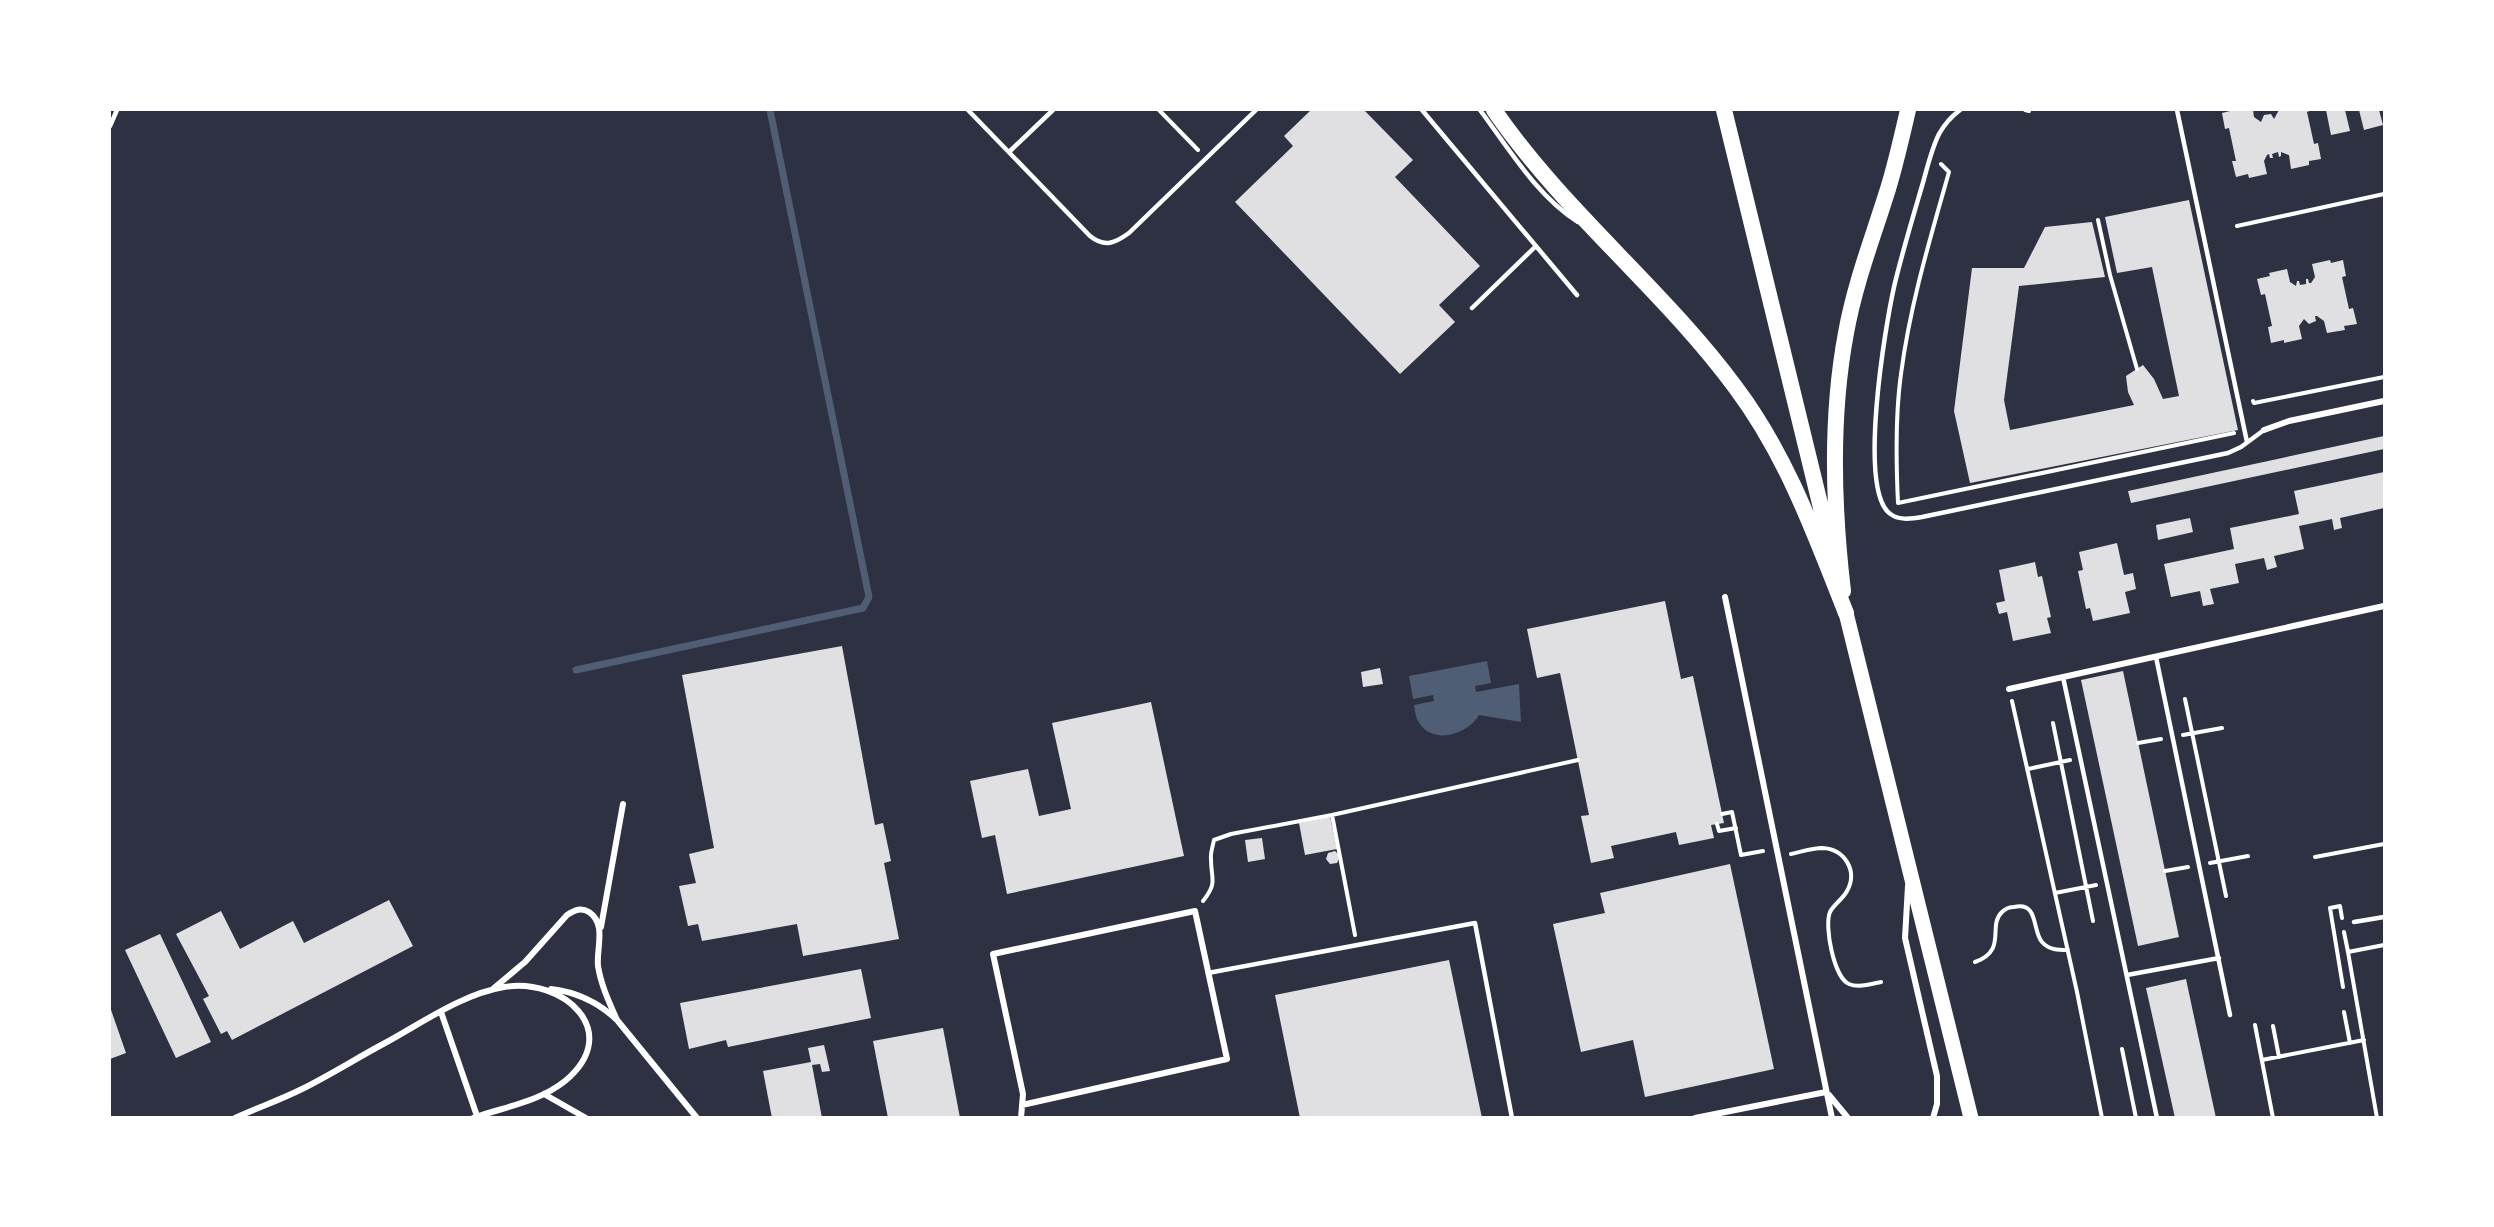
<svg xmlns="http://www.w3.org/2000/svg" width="2494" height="1227" font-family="'Sofia Sans Condensed',sans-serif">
	<rect width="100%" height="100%" fill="#2d3142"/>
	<path fill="#4f5d75" d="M1487,661L1491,683L1475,686L1476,692L1519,684L1521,722L1479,715C1468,734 1435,745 1420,724C1416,719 1415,712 1414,705L1434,701L1433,695L1413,699L1409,676Z"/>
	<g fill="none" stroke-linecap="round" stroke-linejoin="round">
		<path stroke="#4f5d75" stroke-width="7" d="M576,670L863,608L869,597L770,110"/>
	</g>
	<path fill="#e0e0e3" d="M1311,110H1364L1413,160L1395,177L1480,266L1439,305L1455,322L1400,374L1235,202L1293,146L1284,136Z
		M2234,110H2253L2254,117L2261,122L2264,115L2271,114L2274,119L2279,110H2312L2307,112L2314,144L2318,143L2321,159L2309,161V165L2291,169L2289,155L2281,152V156L2279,157L2278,152L2272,154L2273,158H2270L2269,154L2267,155L2264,161L2267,174L2249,178L2248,174L2236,177L2232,161H2236L2229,128L2225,129L2222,113Z
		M2326,110H2345L2350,131L2331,135Z
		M2359,110H2379L2383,125L2364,130Z
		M2189,200L2238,430L1970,483L1954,411L1972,268H2024L2045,227L2092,222L2105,277L2019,286L2004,400L2010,430L2134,405L2128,392L2126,376L2143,365L2154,379L2163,399L2179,396L2152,267L2117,273L2105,217Z
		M2330,260L2331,263L2343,260L2346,276L2342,277L2349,309L2353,308L2357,324L2344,326L2345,330L2327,333L2324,321L2317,316H2315L2316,321L2309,324L2304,319L2299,326L2302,339L2284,343V340L2271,343L2268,327L2272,326L2265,294L2261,295L2257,279L2270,276L2269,273L2287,269L2290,282L2296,286L2297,281H2299L2300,285L2306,284V279H2308L2309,283H2311L2315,277L2312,264Z
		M2384,436V449L2131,503L2128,491Z
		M2384,472V508L2340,518L2342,528L2334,530L2332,519L2299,526L2304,549L2274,556L2277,567L2267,570L2264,558L2235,564L2239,583L2210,589L2214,604L2203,606L2200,591L2171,597L2164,564L2234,549L2230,528L2299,514L2294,491Z
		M2190,518L2193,532L2158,540L2156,525Z
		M2117,543L2124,575L2133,573L2136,589L2125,592L2130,613L2093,621L2090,608L2086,609L2078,571L2083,570L2079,552Z
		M2035,562L2038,577L2042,576L2051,617L2047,618L2051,633L2013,641L2007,612L1999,614L1996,603L2005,601L1999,570Z
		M1665,601L1681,679L1693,676L1724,823L1711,825L1714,838L1679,845L1676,832L1611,846L1614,858L1591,863L1581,816L1589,815L1560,673L1537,678L1527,629Z
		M842,646L875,825L883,823L891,861L884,863L899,939L803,956L797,924L702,941L698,924L688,926L679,886L696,883L689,854L714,848L682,675Z
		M1380,668L1383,684L1363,687L1361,672Z
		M2123,671L2179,937L2138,946L2081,680Z
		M1151,702L1184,856L1007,894L995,835L982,838L970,781L1028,769L1039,816L1071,809L1052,723Z
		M1330,817L1337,849L1305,855L1299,823Z
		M1262,838L1265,859L1248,862L1245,840Z
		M1335,851L1340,856L1337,863L1330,864L1326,859L1328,853Z
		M1730,864L1774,1069L1645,1097L1633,1040L1581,1052L1553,924L1605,913L1600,893Z
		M389,900L413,946L232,1040L227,1031L221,1034L203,999L209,996L176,934L221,911L240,949L293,921L304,943Z
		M160,934L211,1042L176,1058L125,950Z
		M1449,960L1482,1118H1300L1275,995Z
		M861,969L871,1018L728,1047L726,1040L689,1049L680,1003Z
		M2186,979L2193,1012L2216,1118H2175L2146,988Z
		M110,1007L126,1053L110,1059Z
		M943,1028L960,1118H888L873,1041Z
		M824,1045L830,1071L822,1072L820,1064L812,1065L822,1118H772L763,1071L811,1062L808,1048Z"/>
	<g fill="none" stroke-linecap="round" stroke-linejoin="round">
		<path stroke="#fff" stroke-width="4" d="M1159,110L1198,150
			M2025,110L2029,111
			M1941,164L1949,172C1930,239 1910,305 1901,374C1895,416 1896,461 1898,503L2234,433
			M2098,220L2110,275L2137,369
			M2237,226L2384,194
			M2253,401L2254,403L2384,377
			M2185,699L2226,896
			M2012,701L2077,992L2102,1118
			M2053,723L2093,921
			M2183,735L2222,728
			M2138,743L2161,739
			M2028,769L2070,760
			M1722,814L1732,812L1741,855L1763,851
			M1332,815L1355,935
			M1717,824L1719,831L1736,828
			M1791,854C1801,852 1812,848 1822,848C1845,849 1858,871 1847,891C1843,899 1834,904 1830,912C1824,926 1834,978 1849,984C1858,988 1871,984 1881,982
			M2315,857L2384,844
			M2210,863L2248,856
			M2165,871L2188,867
			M2055,893L2096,885
			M1203,901C1218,882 1211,880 1211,859C1210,853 1213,846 1214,840L1231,834L1332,815L1578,760
			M2342,918L2340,906L2330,908L2343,987
			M2344,932L2348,952
			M1975,962C2008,950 1987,926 2002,912C2005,909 2010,907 2014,907C2039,901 2032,931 2042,942C2049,950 2058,950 2068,950
			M2344,1012L2350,1043
			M2255,1025L2273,1118
			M2273,1026L2279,1057
			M2122,1049L2136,1118
			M2262,1060L2364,1040
			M2377,1118L2348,952L2384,945"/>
		<path stroke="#fff" stroke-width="4.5" d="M968,110L1090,236C1105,248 1115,243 1129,233L1256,110
			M1422,110L1577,295
			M1480,110C1509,149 1537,196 1578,222
			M1960,110C1952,116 1944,125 1939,134C1931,150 1927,169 1922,186C1912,220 1902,253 1894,287C1885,328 1859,483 1888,512C1897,521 1911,519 1922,517L2228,453L2241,447L2264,430
			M2177,110L2247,442
			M110,126L117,110
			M1009,152L1053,110
			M1472,308L1536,246
			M2156,657L2230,1015
			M2063,677L2157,1118
			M2354,922L2384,917
			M1208,973L1475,923L1512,1118
			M2127,975L2219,958"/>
		<path stroke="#fff" stroke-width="6" d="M2264,430L2289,421L2384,401
			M1725,597L1832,1118
			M2009,689L2384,606
			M1908,886L1905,938L1937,1076V1104L1933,1118
			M601,927L623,804
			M494,988L525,962L567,915C575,910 581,907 589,912C607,924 596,949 598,966C601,985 609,1002 617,1020
			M551,989C577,992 598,1002 617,1020L697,1118
			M441,1012L477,1116
			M544,1094L586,1118
			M1829,1095L1848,1118
			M235,1118C257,1108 280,1100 302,1089C330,1075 357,1058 385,1043C422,1023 462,994 504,987C562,977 625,1031 565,1081C539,1102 504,1107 473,1118
			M1021,1118L1023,1094L993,954L1195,911L1227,1059L1022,1105
			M1695,1118L1826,1092"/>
		<path stroke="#fff" stroke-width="15" d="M1846,613L1971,1118"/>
		<path stroke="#fff" stroke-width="16" d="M1494,110C1564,212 1663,289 1736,388C1787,456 1815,535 1846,613
			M1724,110L1833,557
			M1843,591C1833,506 1830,418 1846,333C1855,283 1873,237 1888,189C1896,163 1902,136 1908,110"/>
	</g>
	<rect width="2494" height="1227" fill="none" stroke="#ffffff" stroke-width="222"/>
</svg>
